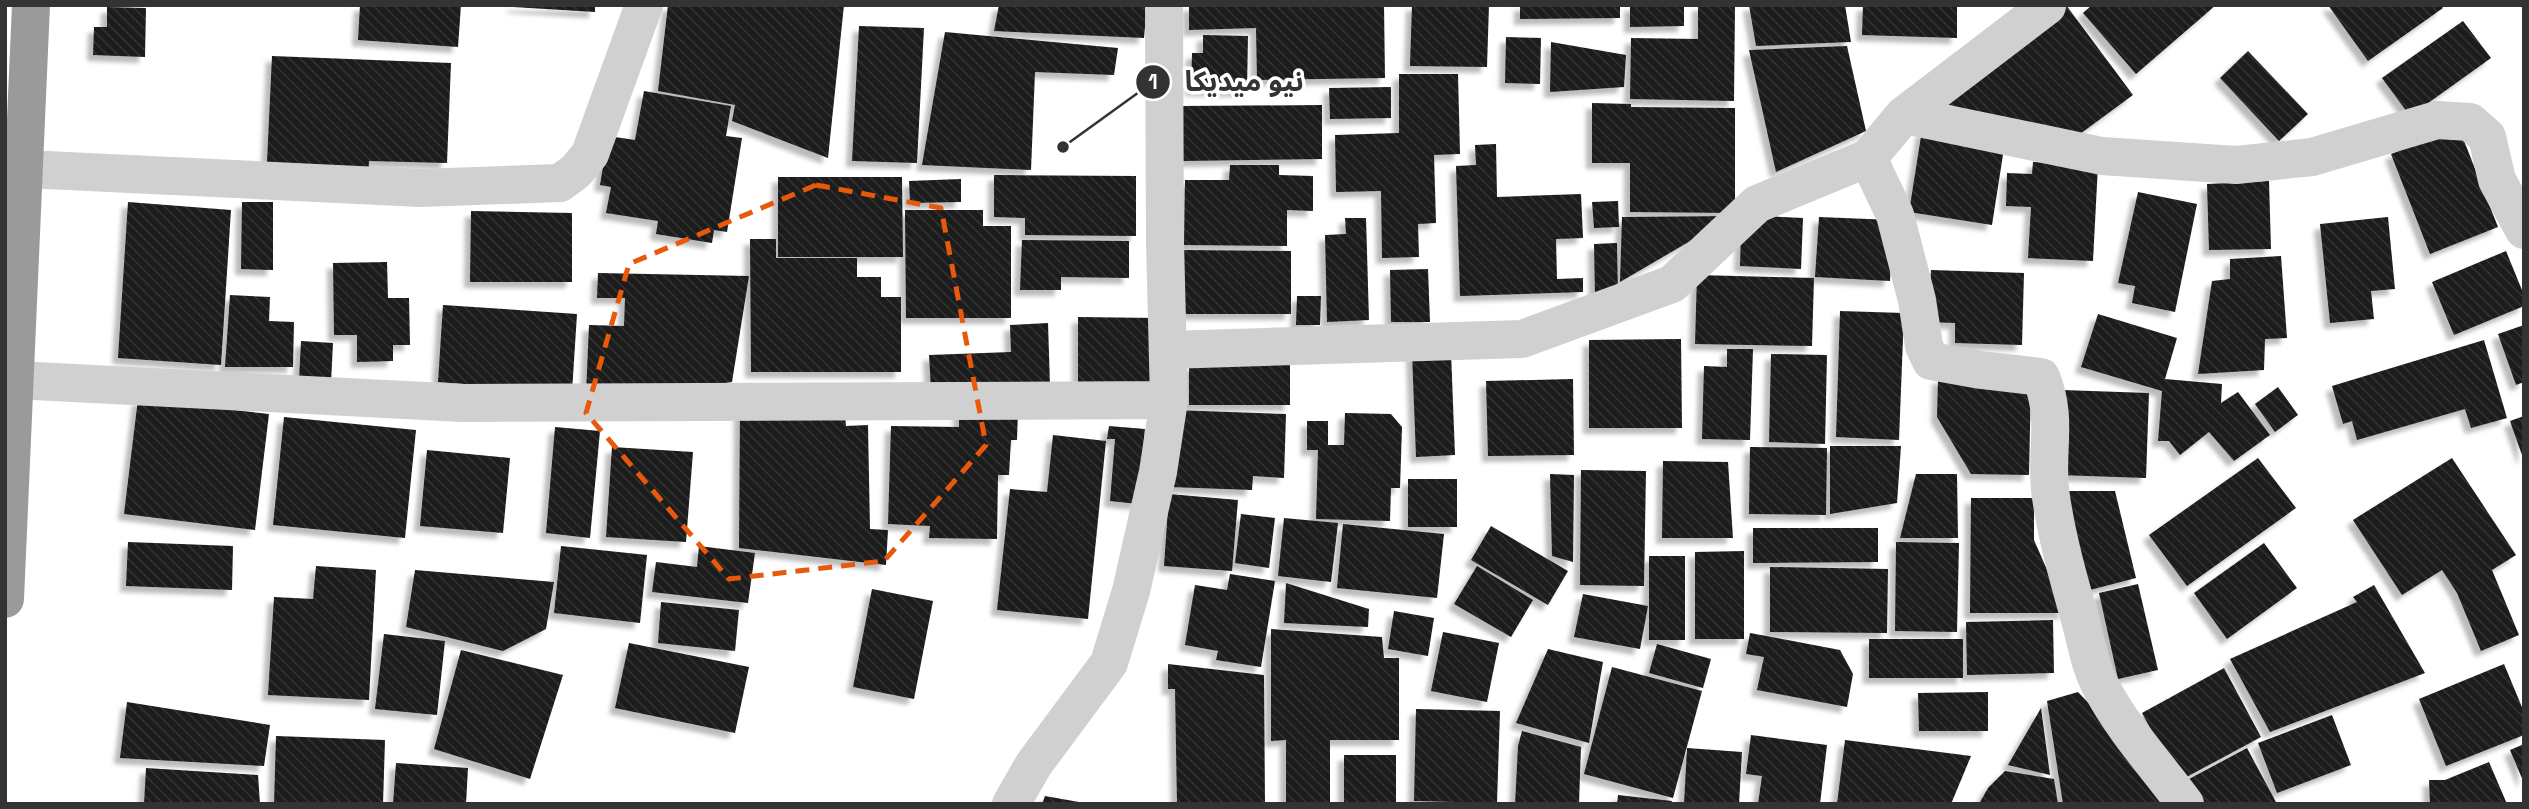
<svg xmlns="http://www.w3.org/2000/svg" width="2529" height="809" font-family="'Space Grotesk','Noto Sans Arabic',sans-serif">
	<defs>
		<pattern id="building-back-hatch" width="6" height="6" patternUnits="userSpaceOnUse" patternTransform="scale(1.75)"><rect width="6" height="6" fill="#1a1a1a"/><path d="M-1 5l2 2M0 0l6 6M5-1l2 2" fill="none" stroke="#333"/></pattern>
		<filter id="shadow"><feDropShadow dx="-6" dy="6" stdDeviation="2" flood-color="#0004"/></filter>
	</defs>
	<rect width="100%" height="100%" fill="#fff"/>
	<path fill="url(#building-back-hatch)" filter="url(#shadow)" d="M360,5H461L458,47L358,40Z
		M513,5H595V12L513,7Z
		M668,5H844L828,158L732,121L735,105L658,91Z
		M999,5H1147L1144,38L994,31Z
		M1189,5H1384L1385,78L1257,80L1256,28L1189,30Z
		M1412,5H1489L1487,67L1410,66Z
		M1520,5H1620V18L1520,19Z
		M1630,5H1684V26L1630,27Z
		M1698,5H1735L1734,101L1630,99L1631,38L1698,39Z
		M1749,5H1845L1851,42L1756,46Z
		M1863,5H1957V38L1862,35Z
		M2066,5L2133,95L2069,142L1937,101Z
		M2092,5H2216L2136,74L2083,13Z
		M2328,5H2441L2443,8L2368,61Z
		M107,7L146,8L145,57L93,55L94,27H107Z
		M2463,21L2491,58L2410,116L2382,78Z
		M859,26L924,28L917,163L852,161Z
		M945,32L1118,48L1114,75L1035,72L1031,170L922,165Z
		M1203,35L1248,36L1247,91L1191,90L1192,53H1203Z
		M1506,37L1541,38L1540,84L1505,83Z
		M1551,42L1626,55L1624,87L1550,92Z
		M1847,46L1866,131L1776,172L1749,50Z
		M2248,51L2308,114L2279,141L2220,78Z
		M272,56L451,63L447,163L369,161L368,178L267,162Z
		M1399,74H1458L1460,154L1434,155L1436,223L1418,224L1419,257L1382,258L1381,191L1336,192L1335,135L1399,133Z
		M1391,87V118L1330,119L1329,88Z
		M644,91L731,106L726,136L742,138L727,232L714,230L712,243L656,234L658,221L606,213L611,187L600,185L608,136L635,140Z
		M1592,103L1631,104V107L1735,108V213L1630,212V163H1592Z
		M1322,105V159L1183,161L1182,106Z
		M2459,128L2498,227L2430,254L2391,154Z
		M1922,130L2005,142L1992,225L1909,212Z
		M1496,144L1497,197L1581,194L1583,238L1556,239L1557,279L1583,278V292L1460,296L1456,166L1476,165L1475,145Z
		M2033,162L2098,165L2093,261L2028,258L2031,207L2006,206L2007,173L2032,174Z
		M1230,165H1279V175L1313,176V211L1287,210V246L1184,245L1185,180H1229Z
		M994,175L1136,176V236L1025,235V218L994,217Z
		M778,177H902L903,257H778Z
		M961,179V202L910,203L909,181Z
		M2269,181L2271,249L2209,250L2207,184Z
		M2138,192L2197,204L2175,312L2132,303L2135,286L2118,283Z
		M1618,201L1619,227L1594,228L1592,202Z
		M128,202L231,210L221,365L118,358Z
		M242,202H273V270L241,269Z
		M905,210H983V226H1011V318H906Z
		M471,211L572,213V282H470Z
		M1733,216L1620,282L1622,217Z
		M1765,216L1803,218L1801,269L1740,266L1741,233Z
		M1819,217L1893,220L1890,281L1815,277Z
		M2388,217L2395,289L2371,291L2374,319L2330,323L2320,224Z
		M1345,218H1366L1369,320L1327,322L1325,235L1346,234Z
		M750,239H776V258H857V277H881V297H901V372H751Z
		M1022,240L1129,241V278L1061,277V290H1020Z
		M1617,243L1618,297H1595L1594,244Z
		M1182,250L1291,251V314H1181Z
		M2506,251L2524,295V306L2454,335L2432,282Z
		M2281,256L2287,338L2265,339L2264,370L2198,374L2212,281L2230,279V259Z
		M387,262L388,298H409L410,345H393V361L357,362V335H334L333,263Z
		M1428,269L1430,322H1391L1390,270Z
		M1931,270L2024,273L2022,345L1955,343V323L1928,322Z
		M598,273L749,276L732,382L707,386L586,394L589,325L624,326L625,298H597Z
		M1697,275L1814,278L1812,346L1695,344Z
		M230,295L270,297L269,321L294,322L293,367H225Z
		M1297,296H1321L1320,325H1296Z
		M443,305L577,314L572,392L438,382Z
		M1840,311L1904,313L1899,440L1836,437Z
		M2098,314L2177,338L2165,379L2222,384L2221,403L2238,392L2270,435L2234,461L2209,432L2180,455L2169,441H2158L2162,391L2081,367Z
		M1078,317L1158,318V386H1078Z
		M1048,323L1050,386L931,390L929,355L1011,352L1010,325Z
		M2524,325V382L2516,385L2498,334Z
		M1681,339L1682,428H1589V340Z
		M2484,340L2507,418L2471,428L2465,409L2357,440L2352,421L2343,424L2332,386Z
		M301,341L333,343L331,383L299,380Z
		M1727,349H1753L1750,440L1702,439L1704,366L1727,367Z
		M1451,352L1455,455L1416,457L1412,353Z
		M1771,354L1827,355L1825,444L1769,442Z
		M1189,365H1290V405H1189Z
		M1938,378L2031,381L2029,475L1971,474L1937,417Z
		M1573,379L1574,455L1488,456L1486,381Z
		M2278,387L2298,415L2275,432L2255,404Z
		M2062,390L2149,393L2146,478L2059,475Z
		M138,399L269,414L255,530L124,514Z
		M844,405L846,426L868,425L870,529L888,530L886,565L739,548L740,406Z
		M959,407L1018,409L1017,440H1011L1009,475H998L997,539L929,538L930,526L888,524L891,426L959,427Z
		M1173,410L1286,414L1284,478L1253,476L1252,490L1170,487Z
		M1345,413L1391,414L1402,427L1400,488H1391L1390,521L1316,519L1318,450H1307V421H1328V445H1344Z
		M2524,416V458H2523L2510,421Z
		M284,417L416,430L405,538L273,525Z
		M1109,426L1145,429L1138,504L1110,501L1115,439H1107Z
		M555,427L600,431L590,538L546,533Z
		M1053,435L1106,441L1088,619L997,610L1010,489L1047,492Z
		M1830,446H1901L1897,503L1830,514Z
		M612,447L693,452L686,542L606,537Z
		M1750,447L1827,448L1826,515L1749,514Z
		M427,450L510,458L503,533L420,526Z
		M2258,458L2296,508L2187,586L2149,535Z
		M2452,458L2516,555L2492,570L2519,635L2481,651L2457,593L2442,570L2402,595L2353,520Z
		M1663,461L1728,462L1733,538H1662Z
		M1581,470L1646,471L1644,586L1580,585Z
		M1550,474L1574,475L1573,562L1552,556Z
		M1916,474H1957L1958,538H1900Z
		M1408,479H1457V527H1408Z
		M2062,491H2115L2136,578L2086,591Z
		M1169,494L1238,500L1232,571L1164,566Z
		M1971,498H2034V540L2066,613H1970Z
		M1241,514L1275,518L1269,568L1235,563Z
		M1284,518L1338,523L1331,582L1278,576Z
		M1343,524L1444,534L1437,598L1337,588Z
		M1491,526L1568,571L1548,605L1471,560Z
		M1753,528H1878V562L1753,563Z
		M128,542L233,546L232,590L126,586Z
		M1896,542L1959,543L1957,632L1895,631Z
		M2264,543L2297,588L2227,639L2194,593Z
		M561,546L647,555L640,623L554,613Z
		M699,546L755,553L748,603L652,592L656,562L697,567Z
		M1744,551V639H1695V552Z
		M1649,556H1685V640H1649Z
		M316,566L376,570L369,700L268,695L274,597L313,599Z
		M1477,566L1533,600L1511,637L1454,604Z
		M1770,567L1888,569L1887,633L1770,632Z
		M415,570L554,582L546,629L503,651L406,627Z
		M1230,574L1275,581L1261,667L1216,660L1218,651L1185,645L1195,585L1227,590Z
		M1286,583L1369,609L1368,627L1284,623Z
		M2138,584L2158,670L2118,679L2099,593Z
		M2374,585L2425,673L2270,732L2230,659L2357,602L2353,597Z
		M872,589L933,601L914,699L853,687Z
		M1583,594L1648,606L1640,649L1574,637Z
		M661,602L739,610L735,651L658,643Z
		M1394,611L1434,618L1428,656L1388,649Z
		M2053,620L2054,673L1967,675L1966,622Z
		M1271,629L1382,637L1384,658H1399V740H1330V804H1286V740L1271,741Z
		M1443,632L1499,643L1487,702L1431,691Z
		M1750,633L1840,650L1853,674L1847,707L1757,690L1764,657L1746,654Z
		M384,634L445,641L437,715L375,709Z
		M1869,639H1963V678H1869Z
		M629,643L749,667L735,733L615,708Z
		M1657,644L1711,659L1703,688L1649,673Z
		M1548,649L1603,662L1589,743L1516,723Z
		M461,650L563,675L530,779L434,749Z
		M1168,664L1264,675L1265,804H1177L1175,689H1168Z
		M2504,664L2524,712V735L2446,766L2419,699Z
		M1612,667L1702,691L1673,798L1584,774Z
		M2224,668L2261,737L2179,781L2142,713Z
		M1988,692V731H1919L1918,693Z
		M2078,692L2140,756L2172,804H2063L2047,701Z
		M127,702L270,725L264,766L120,758Z
		M2041,708L2050,775L2008,765Z
		M1416,709L1500,711L1497,803L1414,801Z
		M2332,715L2351,765L2277,793L2258,743Z
		M1522,731L1581,747L1579,804H1515L1518,746Z
		M1751,735L1827,745L1820,804H1758L1762,776L1746,774Z
		M276,736L385,740L383,804H274Z
		M1845,740L1971,756L1951,804H1837Z
		M2524,744V783L2510,750Z
		M1687,748L1742,752L1739,804H1684Z
		M2247,748L2277,804H2202L2189,779Z
		M1344,755H1396V804H1344Z
		M2489,762L2507,804H2430L2429,780H2445Z
		M396,763L468,768L466,804H393Z
		M146,768L258,775L260,804H144Z
		M2005,771L2054,779L2058,804H1979L1988,788Z
		M1618,795L1672,801L1671,804H1617Z
		M1045,796L1079,802V804H1042Z"/>
	<g fill="none" stroke-linecap="round" stroke-linejoin="round">
		<path stroke="#d0d0d0" stroke-width="38" d="M1904,115L2102,156L2236,165L2312,157L2437,120L2470,122L2487,137L2497,180L2524,230
			M1868,158L1895,215L1917,300L1924,346L1931,361L1981,370L2041,377C2059,421 2044,454 2051,497C2057,538 2068,577 2079,616C2086,640 2089,665 2101,687C2123,729 2157,766 2185,804
			M25,169L421,188L560,183L576,171L590,154L644,5
			M1168,350L1522,339L1672,284L1757,204L1868,158L1904,115L2047,6
			M15,380L463,403L1169,400
			M1011,804L1034,764L1109,663L1131,591L1158,472L1169,400L1165,242L1164,5"/>
		<path stroke="#9a9a9a" stroke-width="38" d="M5,599L31,5"/>
	</g>
	<path fill="none" stroke="#e8590c" stroke-width="5" stroke-dasharray="14 9" stroke-linejoin="round" d="M816,185L941,208L986,445L884,561L729,579L586,413L629,264Z"/>
	<path fill="none" stroke="#333" stroke-width="2.5" d="M1063 147L1153 82"/>
	<g fill="#333" stroke="#fff" stroke-width="2.5">
		<circle cx="1063" cy="147" r="7"/>
		<circle cx="1153" cy="82" r="18"/>
	</g>
	<g font-size="21" text-anchor="middle" font-weight="bold" fill="#fff">
		<text x="1153" y="89">1</text>
	</g>
	<g font-size="28" text-anchor="middle" font-weight="bold" fill="#333" stroke="#fff" stroke-width="7" stroke-linejoin="round" paint-order="stroke">
		<text x="1244" y="91">نيو ميديكا</text>
	</g>
	<rect width="2529" height="809" fill="none" stroke="#333333" stroke-width="14"/>
</svg>
